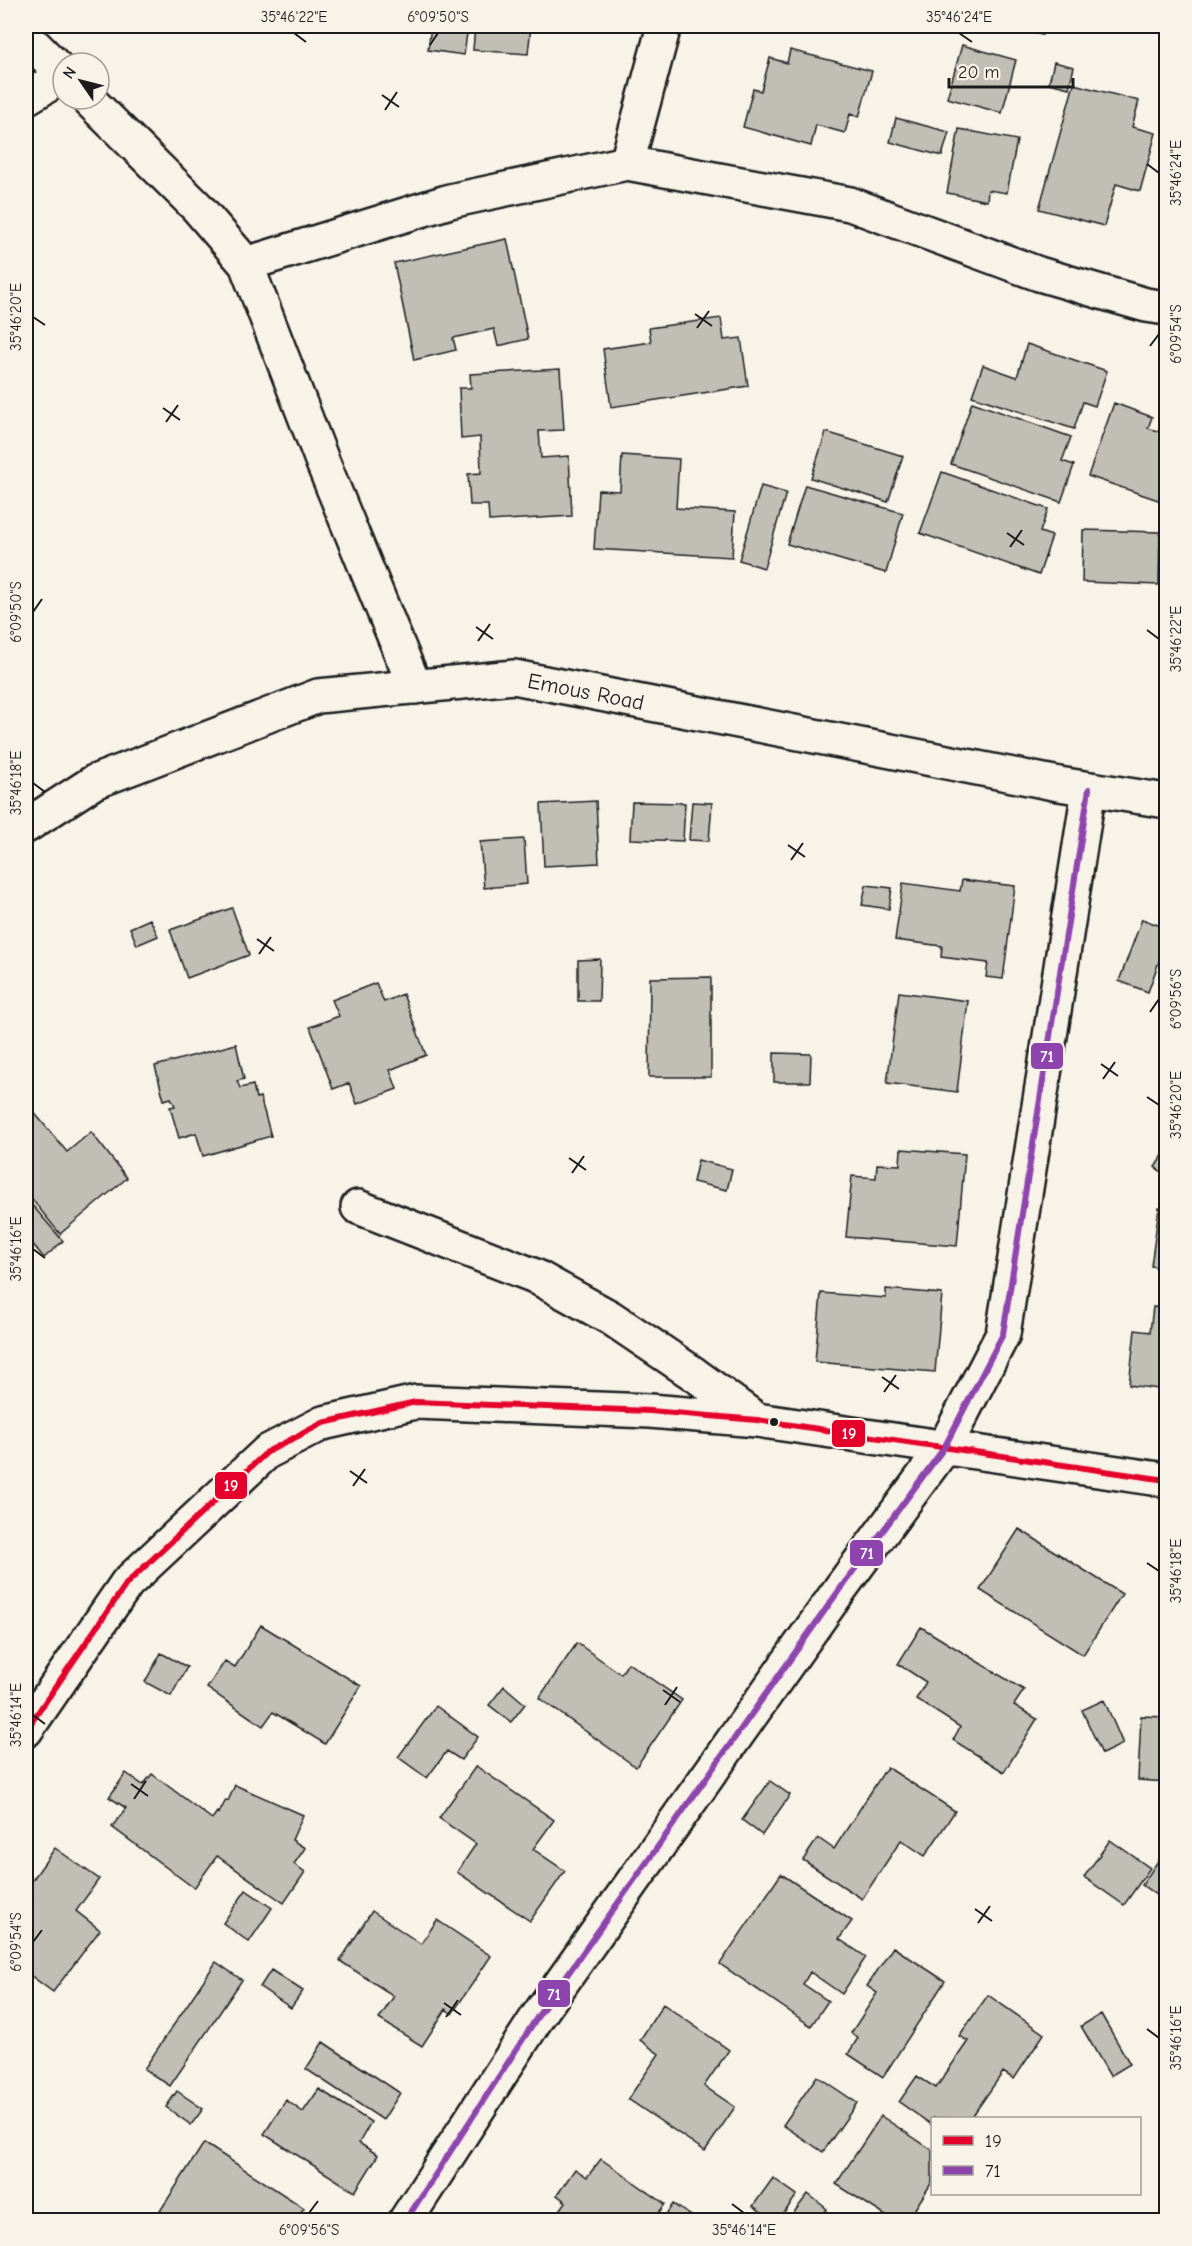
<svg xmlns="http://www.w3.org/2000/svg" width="1192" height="2246" font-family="'Comic Neue',sans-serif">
	<rect width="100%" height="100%" fill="#f7f3e8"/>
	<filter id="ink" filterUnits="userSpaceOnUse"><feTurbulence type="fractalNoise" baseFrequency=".0167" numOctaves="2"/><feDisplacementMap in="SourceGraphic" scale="12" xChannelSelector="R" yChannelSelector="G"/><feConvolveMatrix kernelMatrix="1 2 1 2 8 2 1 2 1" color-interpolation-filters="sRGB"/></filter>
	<g filter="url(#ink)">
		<path fill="#c0beb5" stroke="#1c1c1c" stroke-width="1.5" d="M431,26H468L464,55L428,50Z
			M475,26H531L528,54L473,50Z
			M1007,26H1044L1042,35Z
			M962,45L1016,60L1002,113L947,98Z
			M790,50L872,71L859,117L850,114L845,133L816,125L811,146L743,127L753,89L761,91L770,58L787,63Z
			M1054,62L1074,67L1069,88L1049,83Z
			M1074,84L1139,101L1132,127L1156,133L1140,191L1116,184L1104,226L1039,209Z
			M896,118L949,132L942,156L890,142Z
			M959,129L1017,140L1007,193L988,190L987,201L947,193Z
			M507,239L528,339L498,346L494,329L453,338L456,350L414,360L394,263Z
			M721,318L724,340L741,338L748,386L611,407L603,349L651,342L649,328Z
			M1027,344L1107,371L1095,406L1083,402L1074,429L972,396L983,365L1017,377Z
			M560,369L564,430L539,431L541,458L569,456L572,516L489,521L488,505H470L468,474L481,473L480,437L461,439L459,388H471L470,374Z
			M972,402L1071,437L1062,461L1074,465L1061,502L951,464Z
			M1114,403L1152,417L1148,428L1166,434V486L1161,501L1088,476Z
			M826,432L903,456L888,502L811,478Z
			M622,455L679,459L676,508L735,512L732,557L594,549L598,490L620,491Z
			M942,472L1048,509L1040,532L1052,536L1039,575L920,533Z
			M805,485L903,513L886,573L787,544Z
			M761,486L786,493L764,568L739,560Z
			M1083,530L1160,532L1159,585L1082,582Z
			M596,801L599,863L544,866L541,804Z
			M632,802L685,803L683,841L630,839Z
			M692,802L712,803L709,841L689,840Z
			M524,839L527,884L484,888L480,842Z
			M962,880L1015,886L1003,979L986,977L988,963L941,957L942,946L895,940L903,883L960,891Z
			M866,885L892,888L889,909L862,905Z
			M232,908L249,955L187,978L170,930Z
			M150,919L158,936L137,945L130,928Z
			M1142,919L1166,928V942L1148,992L1119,981Z
			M600,959L599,1001H578V960Z
			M711,977V1077H649L650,978Z
			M376,983L384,1002L403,994L426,1055L390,1070L397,1089L357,1104L349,1083L333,1089L310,1027L339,1016L332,1000Z
			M899,992L968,1001L957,1092L887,1083Z
			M236,1044L244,1079L237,1081L240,1088L253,1085L256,1098L260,1097L271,1136L203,1156L196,1133L179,1138L170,1107L175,1106L171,1098L164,1100L155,1066Z
			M774,1053L811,1054L810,1082H774Z
			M32,1110L67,1152L91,1132L127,1178L60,1234L26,1192V1115Z
			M901,1149L965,1154L957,1246L846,1237L852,1176L876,1178L877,1164L900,1165Z
			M1166,1151V1175L1155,1167Z
			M698,1160L732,1169L727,1190L693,1182Z
			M26,1198L63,1241L44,1258L26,1236Z
			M1159,1208L1166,1209V1268L1151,1266Z
			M886,1289L942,1294L935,1372L815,1362L821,1293L886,1298Z
			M1153,1307L1166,1308V1390L1129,1385L1135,1330L1150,1332Z
			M1019,1529L1122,1594L1083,1655L980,1590Z
			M261,1625L361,1686L325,1744L273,1712L263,1726L207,1688L225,1661L235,1667Z
			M921,1627L1024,1690L1014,1705L1037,1719L1004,1772L953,1740L960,1727L916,1699L926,1682L898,1664Z
			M577,1643L621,1674L628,1663L682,1700L636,1767L539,1698Z
			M161,1653L187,1667L171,1696L145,1682Z
			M504,1686L525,1704L511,1722L489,1705Z
			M1104,1700L1123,1744L1102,1754L1082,1710Z
			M436,1706L478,1737L461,1760L447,1751L427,1778L398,1757Z
			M1141,1716L1166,1717V1782L1138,1780Z
			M476,1766L554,1820L533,1849L565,1871L530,1921L457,1872L476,1844L439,1818Z
			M887,1767L955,1811L925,1856L901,1840L862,1899L803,1860L818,1838L834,1849Z
			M126,1773L143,1785L152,1774L212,1819L217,1812L219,1813L226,1800L228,1801L235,1785L303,1815L292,1840L305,1848L294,1864L305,1872L284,1903L217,1856L194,1888L112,1827L126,1808L109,1797Z
			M770,1781L790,1795L762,1835L742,1820Z
			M1110,1840L1150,1868L1124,1905L1084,1877Z
			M55,1848L99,1879L76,1911L100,1930L53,1992L26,1972V1908L33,1898L26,1893V1889Z
			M1166,1849V1902L1142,1885Z
			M781,1874L852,1921L839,1939L866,1957L842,1994L810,1972L803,1984L828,2001L811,2026L720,1964Z
			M246,1890L272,1908L249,1942L223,1923Z
			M372,1911L421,1944L437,1920L491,1956L452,2014L446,2009L422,2046L379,2019L394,1996L340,1961Z
			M893,1947L945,1981L883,2077L848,2054L858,2038L851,2033L877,1993L867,1986Z
			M216,1962L242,1980L170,2086L144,2069Z
			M271,1970L303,1991L291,2008L260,1987Z
			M988,1995L1044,2034L1014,2079L1003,2072L971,2118H932V2125L899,2102L917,2076L936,2088L968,2041L959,2036Z
			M663,2004L729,2050L704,2086L735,2107L705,2151L628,2099L659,2054L640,2040Z
			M1101,2014L1130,2064L1110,2076L1081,2026Z
			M323,2042L400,2093L383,2120L306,2069Z
			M817,2076L857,2103L823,2152L783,2125Z
			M319,2089L371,2122L359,2143L378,2155L355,2192L264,2134L286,2100L303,2112Z
			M177,2091L203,2109L191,2125L166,2107Z
			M881,2116L932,2150V2182L908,2220H892L836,2184Z
			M204,2143L304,2208L295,2220H173L160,2211Z
			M601,2159L665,2204L654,2220H553L566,2202L557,2195L575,2169L587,2177Z
			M773,2178L797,2195L779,2220H773L753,2206Z
			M808,2194L827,2209L818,2220H788Z
			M673,2204L696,2219L695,2220H662Z"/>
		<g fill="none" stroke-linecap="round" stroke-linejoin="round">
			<g stroke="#1c1c1c" stroke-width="38">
				<path id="minor" d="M26,37L63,74
					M26,98L63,76
					M88,99L197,207L246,264L323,463L415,687
					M627,163L850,204L1039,274L1146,305L1166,308
					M246,264L450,201L627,163L664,26
					M358,1207L535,1276L611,1318L694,1374L757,1420
					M26,1730L127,1583L267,1452L323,1423L416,1402L650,1411L757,1420L1166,1480
					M406,2220L538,2016L840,1589L944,1448L1003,1334L1089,789"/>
			</g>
			<g stroke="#1c1c1c" stroke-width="38">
				<path id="tertiary" d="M26,826L94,782L318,696L514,677L1059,784L1166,801"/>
			</g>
			<use href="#minor" stroke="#f7f3e8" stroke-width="33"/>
			<use href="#tertiary" stroke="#f7f3e8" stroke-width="33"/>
			<g stroke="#f7f3e8" stroke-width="10">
				<path id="bus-1" d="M26,1730L127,1583L267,1452L323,1423L416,1402L650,1411L757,1420L1166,1480"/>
			</g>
			<g stroke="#f7f3e8" stroke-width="10">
				<path id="bus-2" d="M406,2220L538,2016L840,1589L944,1448L1003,1334L1089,789"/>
			</g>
			<use href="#bus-1" stroke="#e4002b" stroke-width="6"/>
			<use href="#bus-2" stroke="#8e44ad" stroke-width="6"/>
		</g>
	</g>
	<path fill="none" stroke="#1c1c1c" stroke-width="2" d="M294,33L306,42M959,33L972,42M430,45L438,33M382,95L399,107M385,110L397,92M1147,164L1159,173M695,314L712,326M33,317L45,325M697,328L709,311M1150,346L1159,334M163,408L180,420M166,422L178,405M1007,533L1024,545M1010,547L1022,530M33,612L42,599M476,627L493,639M1147,630L1159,639M478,641L490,624M33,783L45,792M788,845L805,857M791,860L803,843M257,939L274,951M259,954L271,937M1150,1012L1159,999M1101,1064L1118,1076M1103,1079L1115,1062M1147,1097L1159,1105M569,1158L586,1170M572,1173L584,1156M33,1249L45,1258M882,1377L899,1389M884,1392L896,1375M350,1471L367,1483M353,1486L365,1469M1147,1563L1159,1571M663,1690L680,1702M665,1705L677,1687M33,1715L45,1724M131,1784L148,1796M134,1799L146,1781M975,1909L992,1921M978,1923L990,1906M33,1942L42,1930M444,2003L461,2015M446,2017L458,2000M1147,2029L1159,2038M732,2204L744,2213M309,2213L318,2201"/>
	<circle fill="#1c1c1c" stroke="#f7f3e8" stroke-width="2" cx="774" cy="1422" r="5"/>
	<g text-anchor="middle" stroke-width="5" stroke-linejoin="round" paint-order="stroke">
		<g font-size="22" fill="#1c1c1c" stroke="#f7f3e8">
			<text transform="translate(586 691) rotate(11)" y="8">Emous Road</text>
		</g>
	</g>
	<g stroke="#f7f3e8" stroke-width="2">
		<rect x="1030" y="1042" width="34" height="28" rx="6" fill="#8e44ad"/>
		<rect x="831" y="1419" width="35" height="29" rx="6" fill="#e4002b"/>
		<rect x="214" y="1471" width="34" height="29" rx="6" fill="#e4002b"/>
		<rect x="849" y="1539" width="35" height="28" rx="6" fill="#8e44ad"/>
		<rect x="537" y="1979" width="34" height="29" rx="6" fill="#8e44ad"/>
	</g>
	<g font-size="16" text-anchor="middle" font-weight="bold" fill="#fff">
		<text x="1047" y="1062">71</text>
		<text x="849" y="1439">19</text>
		<text x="231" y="1491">19</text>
		<text x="867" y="1559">71</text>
		<text x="554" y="2000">71</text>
	</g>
	<rect width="1192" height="2246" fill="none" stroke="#f7f3e8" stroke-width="66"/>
	<rect x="931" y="2117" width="210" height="78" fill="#f7f3e8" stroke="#9f9d96" stroke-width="1.5"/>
	<rect x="943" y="2136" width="30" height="9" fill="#e4002b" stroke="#9f9d96" stroke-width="1.5"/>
	<text x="985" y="2147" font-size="18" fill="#1c1c1c">19</text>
	<rect x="943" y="2166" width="30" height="9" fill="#8e44ad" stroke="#9f9d96" stroke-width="1.5"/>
	<text x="985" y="2177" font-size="18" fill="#1c1c1c">71</text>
	<g transform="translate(81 81) rotate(305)"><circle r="28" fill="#f7f3e8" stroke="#9f9d96" stroke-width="1.5"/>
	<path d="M0-4.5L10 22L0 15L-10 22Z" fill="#1c1c1c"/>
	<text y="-9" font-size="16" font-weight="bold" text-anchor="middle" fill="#1c1c1c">N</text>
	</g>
	<path d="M949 78v9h124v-9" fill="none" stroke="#1c1c1c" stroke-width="3"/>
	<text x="958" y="78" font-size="18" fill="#1c1c1c" stroke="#f7f3e8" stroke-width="4.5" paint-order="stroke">20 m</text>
	<rect x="33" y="33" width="1126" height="2180" fill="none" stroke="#1c1c1c" stroke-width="2"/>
	<g font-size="15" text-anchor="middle" fill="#1c1c1c">
		<text x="294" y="22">35°46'22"E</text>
		<text x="438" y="22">6°09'50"S</text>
		<text x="959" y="22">35°46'24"E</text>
		<text transform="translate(1176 173) rotate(-90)" y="5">35°46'24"E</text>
		<text transform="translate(16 317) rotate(-90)" y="5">35°46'20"E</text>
		<text transform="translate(1176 334) rotate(-90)" y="5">6°09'54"S</text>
		<text transform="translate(16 612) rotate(-90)" y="5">6°09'50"S</text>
		<text transform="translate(1176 639) rotate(-90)" y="5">35°46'22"E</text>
		<text transform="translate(16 783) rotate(-90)" y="5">35°46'18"E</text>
		<text transform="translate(1176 999) rotate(-90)" y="5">6°09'56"S</text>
		<text transform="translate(1176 1105) rotate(-90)" y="5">35°46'20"E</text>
		<text transform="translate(16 1249) rotate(-90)" y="5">35°46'16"E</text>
		<text transform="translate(1176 1571) rotate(-90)" y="5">35°46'18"E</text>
		<text transform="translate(16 1715) rotate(-90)" y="5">35°46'14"E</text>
		<text transform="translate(16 1942) rotate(-90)" y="5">6°09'54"S</text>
		<text transform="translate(1176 2038) rotate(-90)" y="5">35°46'16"E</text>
		<text x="309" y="2235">6°09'56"S</text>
		<text x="744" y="2235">35°46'14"E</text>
	</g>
</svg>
